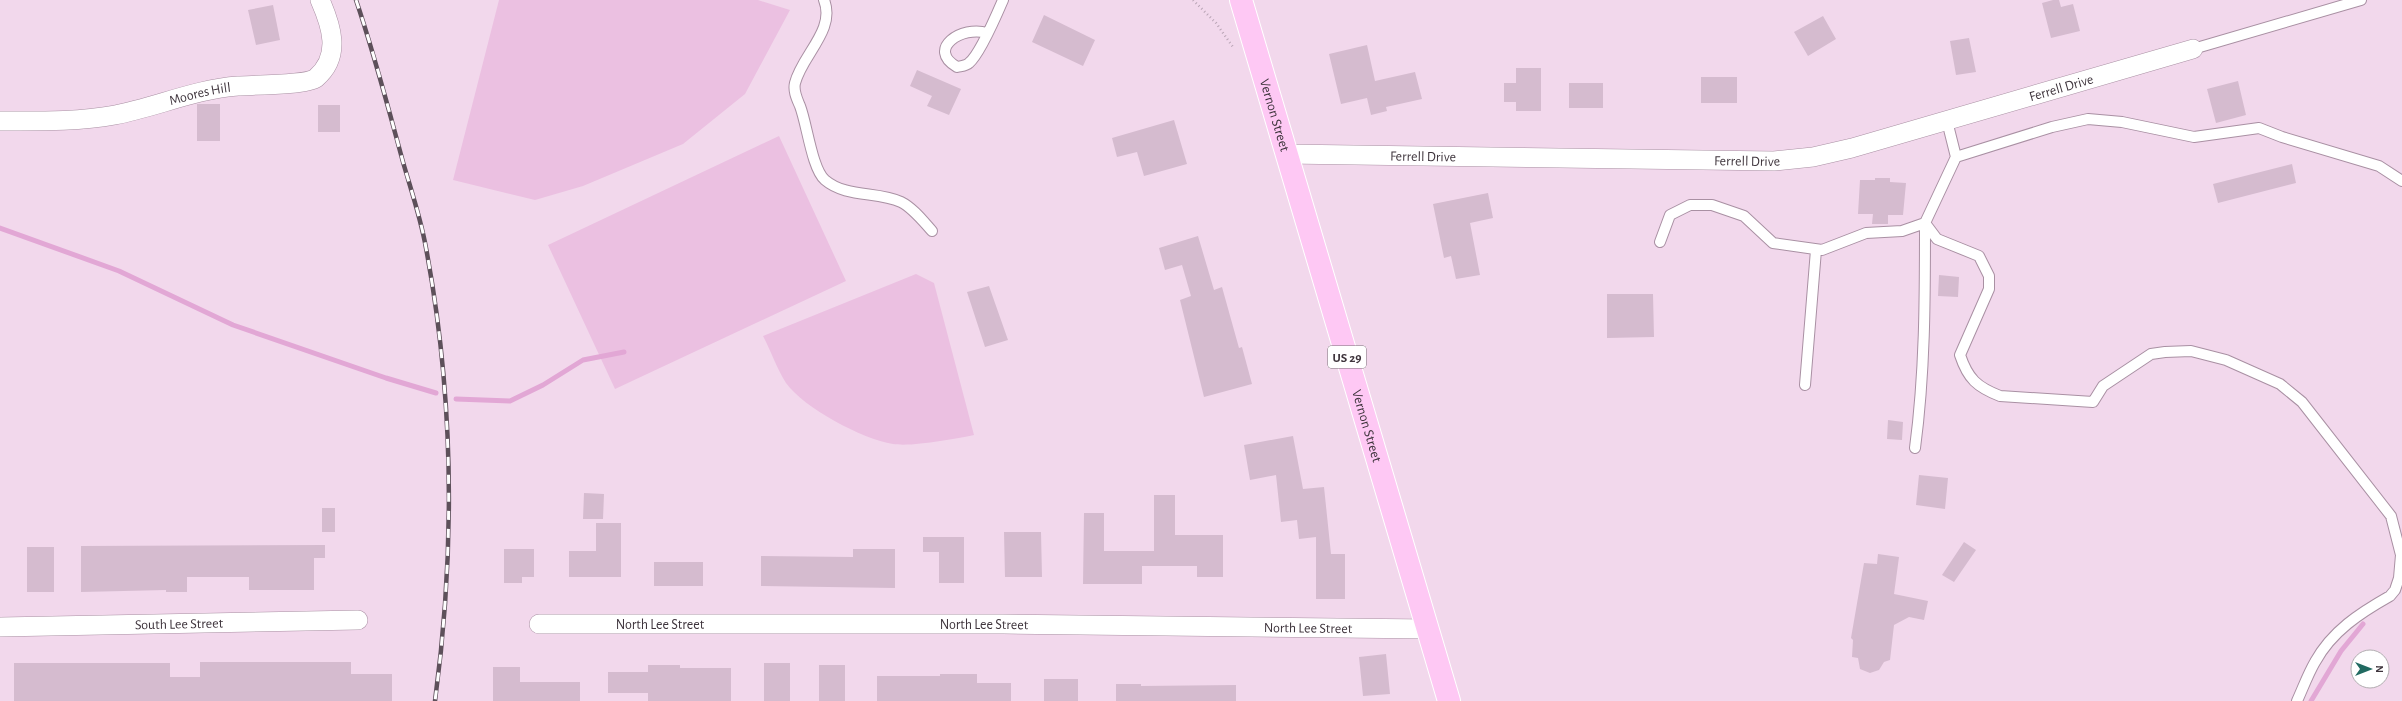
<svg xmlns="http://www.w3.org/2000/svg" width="2402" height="701" font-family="'Alegreya Sans',sans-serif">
	<rect width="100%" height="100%" fill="#f2d8ec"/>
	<path fill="#ebc0e1" d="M499,0H758L790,10L745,94L683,144L583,186L535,200L453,180Z
		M779,136L846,281L615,389L548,245Z
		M916,274L934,283L974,435C954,439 912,447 893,444C862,439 804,408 786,383C777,369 771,351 763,336Z"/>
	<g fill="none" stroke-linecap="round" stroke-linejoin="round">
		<path stroke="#e2a7d5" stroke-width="5" d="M0,228L119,271L233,325L386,378L436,393
			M456,399L510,401L543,385L583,360L624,352
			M2311,701L2341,651L2363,624"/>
	</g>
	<path fill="#d5bbcf" d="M2053,0H2059L2061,7L2073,4L2080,31L2051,38L2042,3Z
		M273,5L280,40L256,45L248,10Z
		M1044,15L1095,40L1083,66L1032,42Z
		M1823,16L1836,39L1808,56L1794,32Z
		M1969,38L1976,72L1956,75L1950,41Z
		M1367,45L1375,81L1415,72L1422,99L1386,107L1387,111L1371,115L1367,98L1341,104L1329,54Z
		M1516,68H1541V111H1516V102H1504V83H1516Z
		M917,70L961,89L949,115L927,106L932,96L910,86Z
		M1701,77H1737V103H1701Z
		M2238,81L2246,115L2216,123L2207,89Z
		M1569,83H1603V108H1569Z
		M197,104H220V141H197Z
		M318,105H340V132H318Z
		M1174,120L1187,164L1144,176L1137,152L1117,157L1112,138Z
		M2292,164L2296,183L2218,203L2213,184Z
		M1875,178H1890V182L1906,183L1903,215H1888V224H1872L1873,214H1858L1860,180H1875Z
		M1488,193L1493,218L1470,223L1480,275L1456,279L1451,256L1444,258L1433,204Z
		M1198,236L1214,290L1222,287L1239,348L1242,347L1252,384L1204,397L1180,300L1191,296L1182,265L1165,270L1159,248Z
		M1939,275L1959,277L1958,297L1938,296Z
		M989,286L1008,340L985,347L967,292Z
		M1607,294H1653L1654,337L1607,338Z
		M1888,420L1903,422L1902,440L1887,439Z
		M1293,436L1303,489L1324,487L1331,554H1345V599H1316V537L1299,539L1297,520L1281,522L1276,475L1250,480L1244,445Z
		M1919,475L1948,478L1945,509L1916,505Z
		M584,493L604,494L603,519H583Z
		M1154,495H1175V535H1223V577H1197V566H1142V584H1083L1084,513H1104V551H1154Z
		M322,508H335V532H322Z
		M596,523H621V577H569V551H596Z
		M1004,532H1041L1042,577H1005Z
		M923,537H964V583H939V552H923Z
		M1964,542L1976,550L1954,582L1942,575Z
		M325,545V558H314V590H249V577H187V592H166V590L81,592V546Z
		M27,547H54V592H27Z
		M504,549H534V577H522V583H504Z
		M853,549H895V588L761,586V556L853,557Z
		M1878,554L1899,557L1894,594L1928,601L1924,620L1909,617L1894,625L1890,660L1884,662L1879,670L1870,673L1860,669L1858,658L1852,657L1853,640L1851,638L1864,563L1877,564Z
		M654,562H703V586H654Z
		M1386,654L1390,694L1363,696L1359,657Z
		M200,662H351V674H392V701H14V663H170V677H200Z
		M764,663H790V701H764Z
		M648,665H680V668H731V701H648V693H608V672H648Z
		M819,665H845V701H819Z
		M493,667H520V682H580V701H493Z
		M940,674H977V683H1011V701H877V676H940Z
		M1044,679H1078V701H1044Z
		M1116,684H1141V686L1236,685V701H1116Z"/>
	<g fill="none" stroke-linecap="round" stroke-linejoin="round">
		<g stroke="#a990a3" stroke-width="12">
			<path id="service" d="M824,0C836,30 802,55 795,83C793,91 797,99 800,106C807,124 812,169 825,180C846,198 878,191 901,202C913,208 923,221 932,231
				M987,33C962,25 926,49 957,67C961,66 966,66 969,63C979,55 997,14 1003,0
				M2193,49L2361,0
				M1947,121L1956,157L2052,127L2088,119L2122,122L2194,137L2259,128L2282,137L2379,166L2402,181
				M1925,223L1937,239L1979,256L1989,276V289L1960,355C1968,379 1977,387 2000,396L2093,402L2103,386L2151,354L2165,352L2191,351L2226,360L2280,384L2302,402L2391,516L2401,555L2399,578L2395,590L2390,596C2360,613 2332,631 2315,662C2308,674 2303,688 2297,701
				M1660,242L1670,215L1690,205H1712L1744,216L1773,243L1822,250L1866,233L1902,231L1925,223L1956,157
				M1805,385L1816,250
				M1915,448C1925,373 1925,298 1925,223"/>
		</g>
		<g stroke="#a990a3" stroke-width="20">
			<g id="minor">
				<path id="s1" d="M0,121C38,121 77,122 115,115C156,107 196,89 238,86C253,85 307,85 316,78C342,56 331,25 320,0"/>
				<path id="s2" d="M1286,154L1774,161L1813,157L1852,148L2193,49"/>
				<path id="s3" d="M539,624H1003L1429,629"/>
				<path id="s4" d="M0,627L358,620"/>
			</g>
		</g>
		<g stroke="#fff" stroke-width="24">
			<g id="primary">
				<path id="s5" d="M1241,0L1449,701"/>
			</g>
		</g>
		<path stroke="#baa5b6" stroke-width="2.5" stroke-dasharray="1 3" stroke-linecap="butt" d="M1193,0L1216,23L1233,47"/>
		<use href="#service" stroke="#fff" stroke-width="10"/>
		<use href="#minor" stroke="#fff" stroke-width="19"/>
		<use href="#primary" stroke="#fec8f4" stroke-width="22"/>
		<g stroke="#5d505a" stroke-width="4.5">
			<path id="rail" d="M356,0C374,53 388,107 403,162C411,190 421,219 426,248C454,397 455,552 435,701"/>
		</g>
		<use href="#rail" stroke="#fff" stroke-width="3" stroke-dasharray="9" stroke-linecap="butt"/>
	</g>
	<g text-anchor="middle" stroke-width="3" stroke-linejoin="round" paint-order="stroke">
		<rect fill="#fff" stroke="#787176" stroke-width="1" x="1328" y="346" width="38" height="22" rx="3"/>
		<g font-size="13" font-weight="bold" fill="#3e343c">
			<text x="1347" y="362">US 29</text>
		</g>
		<g font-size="14" fill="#3e343c" stroke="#fff">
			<text dy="5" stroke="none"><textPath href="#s2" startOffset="785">Ferrell Drive</textPath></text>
			<text dy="5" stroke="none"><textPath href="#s1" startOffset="203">Moores Hill</textPath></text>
			<text dy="5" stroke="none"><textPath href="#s5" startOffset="120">Vernon Street</textPath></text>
			<text dy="5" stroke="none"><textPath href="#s2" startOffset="137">Ferrell Drive</textPath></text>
			<text dy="5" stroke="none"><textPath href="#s2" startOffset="461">Ferrell Drive</textPath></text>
			<text dy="5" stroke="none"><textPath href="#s5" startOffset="444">Vernon Street</textPath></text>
			<text dy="5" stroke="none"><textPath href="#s4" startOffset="179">South Lee Street</textPath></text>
			<text dy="5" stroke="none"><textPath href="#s3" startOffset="121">North Lee Street</textPath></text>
			<text dy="5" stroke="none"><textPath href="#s3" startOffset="445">North Lee Street</textPath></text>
			<text dy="5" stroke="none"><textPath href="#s3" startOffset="769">North Lee Street</textPath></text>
		</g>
	</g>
	<g transform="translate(2370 669) rotate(90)"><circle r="19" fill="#ffffff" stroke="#b2aeb1"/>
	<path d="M0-3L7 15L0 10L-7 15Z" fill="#216a61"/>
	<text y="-6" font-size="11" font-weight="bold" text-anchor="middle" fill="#3e343c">N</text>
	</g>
</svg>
